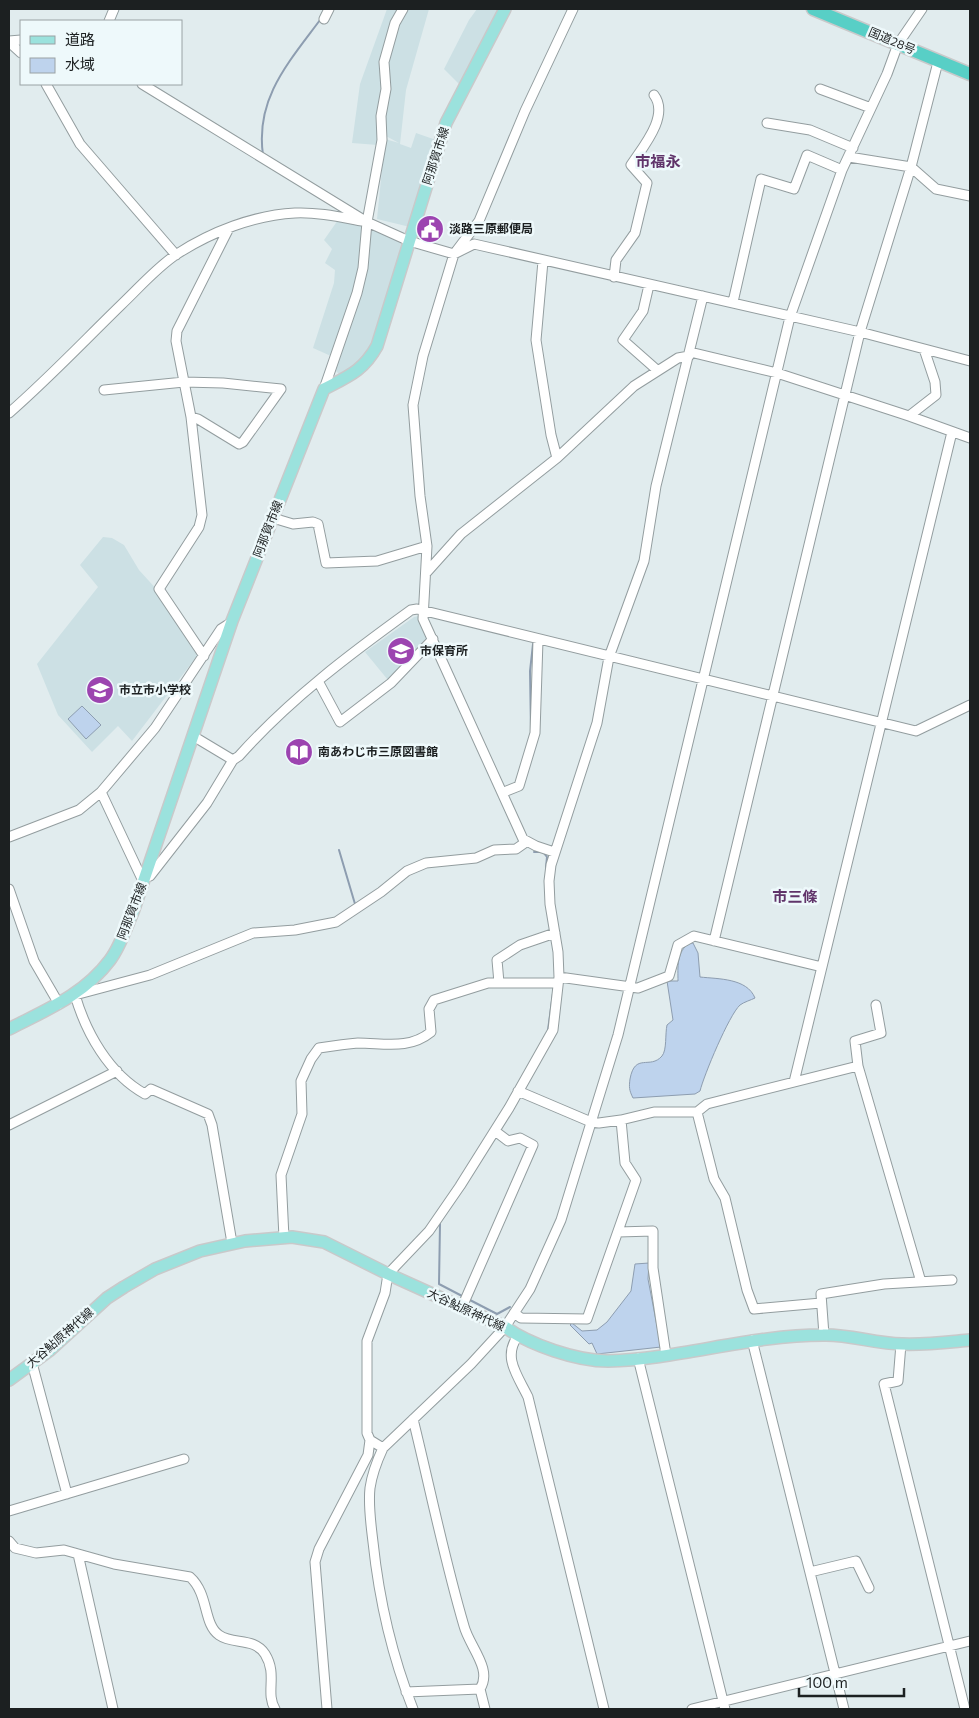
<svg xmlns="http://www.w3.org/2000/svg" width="979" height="1718" font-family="Commissioner,'Noto Sans JP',sans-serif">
	<rect width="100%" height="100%" fill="#e1ecee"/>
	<path fill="#cce0e4" d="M387,9H400L387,45L378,145L352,143L360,84Z
		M406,9H429L406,90L400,144L411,148L416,133L436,140L410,227L377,219L385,139L399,143L384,135L389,49Z
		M477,9H501L461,86L444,69L469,20Z
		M338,220L364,227L361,267L331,356L313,348L334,283L335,270L325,263L332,249L324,240Z
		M371,229L405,244L372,347L359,364L341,376L336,371L360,291Z
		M103,537L112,538L124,545L139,570L159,592L200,652L132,741L118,726L92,752L58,715L37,664L98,587L80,565Z
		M418,616L429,639L388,680L365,652L414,617Z"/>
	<path fill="#bed3ed" stroke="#8d9db0" d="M82,706L101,725L86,739L68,719Z
		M690,943H693L698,953L700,977C718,979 747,978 755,998C751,1000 744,1002 740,1005C729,1015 704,1075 700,1091L695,1094L633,1098C629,1090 629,1087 630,1079C635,1052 650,1070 662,1056C667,1050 665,1034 667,1025L673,1020L667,981H678C678,968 676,951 690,943Z
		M649,1263L648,1279L661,1347L597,1354L592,1343L589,1344L570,1325L572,1323L582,1331L597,1330L607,1322L631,1291L635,1264Z"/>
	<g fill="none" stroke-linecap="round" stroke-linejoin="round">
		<path stroke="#8d9db0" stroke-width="2" d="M263,155C255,99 288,63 320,20
			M531,731L530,671L533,644
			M339,850L355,904
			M534,852H543L547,857L546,867
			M548,1030L554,986
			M440,1224L439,1284L464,1297
			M468,1299L497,1314L510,1307"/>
		<g stroke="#939d9f" stroke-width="11">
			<path id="minor" d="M324,19L329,9
				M109,21L114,9
				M9,41L21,40
				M9,42L21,53
				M46,84L80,144L176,255
				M142,84L367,222L409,241L454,254L474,244L860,332L970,361
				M820,89L871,108
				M767,123L810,130L853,148
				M849,157L911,167L936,189L970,196
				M543,261L536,340L551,435L557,458
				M614,277L616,260L635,233L647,183L631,165C642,148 670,116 654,95
				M649,285L643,311L623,340L657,370
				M733,302L761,179L794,189L807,155L842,170
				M690,352L777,373L909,416L936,395L935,382L924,349
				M324,389L357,293L363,268L367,222L382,140L381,116L386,89L384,62L395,23L403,9
				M104,390L184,382L223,383L281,389L243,442L239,444L198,419L191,417
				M9,413C48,379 84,341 121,305C139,288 157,267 177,254C211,232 254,215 295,213C317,212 340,217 362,221
				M909,416L970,438
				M273,518L293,524L313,522L318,524L326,563L377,561L427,546
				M426,573L461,534L557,458L634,386L678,358L689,356
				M204,656L159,589L199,527L202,515L191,417L176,341L177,331L229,228
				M318,681L340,722L391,683L433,639
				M193,736L233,760L239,756C290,699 350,654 411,610L417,609L916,731L970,705
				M101,792L143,881
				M504,792L519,786L535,733L538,640
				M9,837L79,810L101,792L155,728L221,629L232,622
				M554,852L536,846L523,839L423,619L427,546L420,496L413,405L423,356L454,254L479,221L525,111L573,9
				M144,878L150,876L207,803L233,760
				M9,889L34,961L59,1004
				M714,941L860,332L911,167L938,62
				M559,977L638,988L669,976L678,945L694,936L822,967
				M499,983L497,960L520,945L555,933
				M876,1005L881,1033L855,1041L858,1066L921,1282
				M794,1082L952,432
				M697,1112L714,1179L725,1198L747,1290L754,1309L821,1303
				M621,1120L654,1112H697L707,1104L858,1066
				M9,1125L117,1071
				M618,1232L653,1231V1268L666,1355
				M284,1238L281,1175L302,1114L301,1081L311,1059L319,1048C332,1046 345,1044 358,1043C384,1043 409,1050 431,1032L429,1009L434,1000L488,983H558
				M232,1243L212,1125L208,1114L151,1089L145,1094C109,1074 86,1033 75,995L150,975L253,933L295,930L336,922L381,892L407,871L426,863L476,858L494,850L516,849L526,842
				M462,1307L533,1145L520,1138L508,1141L495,1131
				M514,1313L521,1318L587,1319L636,1180L625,1163L621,1120L599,1123L591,1122L518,1091
				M824,1335L821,1294L884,1284L952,1280
				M518,1336C502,1357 518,1376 528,1397L604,1709
				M752,1340L844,1709
				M901,1344L898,1381L884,1384L965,1709
				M638,1358L725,1709
				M32,1363L67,1494
				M413,1419C430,1488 444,1558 464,1626C469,1646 493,1669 480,1689L485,1709
				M383,1448L370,1440L367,1433V1341L385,1293L388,1274L429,1231L460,1186L509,1108L553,1030L559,977L558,952L550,904L549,881L551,865L597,723L609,657L644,561L656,486L703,296
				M9,1511L184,1459
				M9,1541L15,1548L36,1553L64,1550L114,1564L190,1577C209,1594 203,1624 219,1635C233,1645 254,1637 265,1654C278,1675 265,1692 275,1709
				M78,1554L113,1709
				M810,1572L856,1561L869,1588
				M406,1692L480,1689
				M327,1709L315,1562L319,1549L368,1455L370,1440
				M413,1709C392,1656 379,1599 373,1542C371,1525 368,1505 370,1488C372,1474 377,1461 383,1448L471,1364L505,1327L530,1289L561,1220L618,1035L790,317L842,170L887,74L898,44L922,9
				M692,1709L970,1641"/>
		</g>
		<g stroke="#c9c9ca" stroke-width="14">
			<path id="major" d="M9,1029C46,1010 84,995 110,960C120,947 126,928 133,912L232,621L324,389C349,376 363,371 377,346L446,123L505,9
				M9,1380L50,1350L107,1298L124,1287L155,1269L200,1251L245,1241L292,1237L324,1242L388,1274L505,1327C530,1345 577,1361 608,1361C680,1359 750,1335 823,1335C849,1334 876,1344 902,1344C925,1345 948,1342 970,1340"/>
		</g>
		<g stroke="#c9c9ca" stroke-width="15">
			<path id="highway" d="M813,9L970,74"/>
		</g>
		<use href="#minor" stroke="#fff" stroke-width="9"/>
		<use href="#major" stroke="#9be2dd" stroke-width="11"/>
		<use href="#highway" stroke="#58cfc6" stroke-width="12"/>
	</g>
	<defs>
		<g id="civic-disc" transform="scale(1.4375)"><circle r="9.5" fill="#9c44b0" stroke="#eef9fb"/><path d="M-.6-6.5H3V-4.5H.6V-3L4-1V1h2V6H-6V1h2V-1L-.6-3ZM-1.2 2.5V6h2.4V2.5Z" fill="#fff"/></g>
		<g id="school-disc" transform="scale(1.4375)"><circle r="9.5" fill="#9c44b0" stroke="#eef9fb"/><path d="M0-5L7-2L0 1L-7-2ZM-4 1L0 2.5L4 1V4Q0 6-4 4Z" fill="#fff"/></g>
		<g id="library-disc" transform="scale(1.4375)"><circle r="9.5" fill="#9c44b0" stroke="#eef9fb"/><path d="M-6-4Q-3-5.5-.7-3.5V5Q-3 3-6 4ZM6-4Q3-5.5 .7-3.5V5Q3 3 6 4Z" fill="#fff"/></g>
	</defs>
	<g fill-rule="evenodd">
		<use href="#civic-disc" x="430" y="229"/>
		<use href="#school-disc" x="401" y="651"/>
		<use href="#school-disc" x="100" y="690"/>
		<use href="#library-disc" x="299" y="752"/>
	</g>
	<g text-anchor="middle" stroke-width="5" stroke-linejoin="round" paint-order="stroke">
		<g font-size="12" fill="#1c2021" stroke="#eef9fb">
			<text transform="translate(892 41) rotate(23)" y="4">国道28号</text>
			<text transform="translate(436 156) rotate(-72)" y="4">阿那賀市線</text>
			<text transform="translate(268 529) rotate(-69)" y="4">阿那賀市線</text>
			<text transform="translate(132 911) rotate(-69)" y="4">阿那賀市線</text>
			<text transform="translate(466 1310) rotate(25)" y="4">大谷鮎原神代線</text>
			<text transform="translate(60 1338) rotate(-41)" y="4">大谷鮎原神代線</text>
		</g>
		<g font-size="12" font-weight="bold" fill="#1c2021" stroke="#eef9fb" text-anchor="start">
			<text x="449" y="233">淡路三原郵便局</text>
			<text x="420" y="655">市保育所</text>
			<text x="119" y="694">市立市小学校</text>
			<text x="318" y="756">南あわじ市三原図書館</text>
		</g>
		<g font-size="15" font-weight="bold" fill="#60346a" stroke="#eef9fb">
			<text x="658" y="167">市福永</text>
			<text x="795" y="902">市三條</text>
		</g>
	</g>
	<rect width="979" height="1718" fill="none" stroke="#1c2021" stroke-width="20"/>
	<rect x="20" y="20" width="162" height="65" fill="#eef9fb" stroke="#9aa2a4"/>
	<rect x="30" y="36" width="25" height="8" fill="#9be2dd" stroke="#9aa2a4"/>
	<text x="65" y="45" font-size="15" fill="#1c2021">道路</text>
	<rect x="30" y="58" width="25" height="15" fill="#bed3ed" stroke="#9aa2a4"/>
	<text x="65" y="70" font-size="15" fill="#1c2021">水域</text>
	<path d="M799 1688v8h105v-8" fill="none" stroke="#1c2021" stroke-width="2.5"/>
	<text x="806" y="1688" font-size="15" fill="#1c2021" stroke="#eef9fb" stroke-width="4" paint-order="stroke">100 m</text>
</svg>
